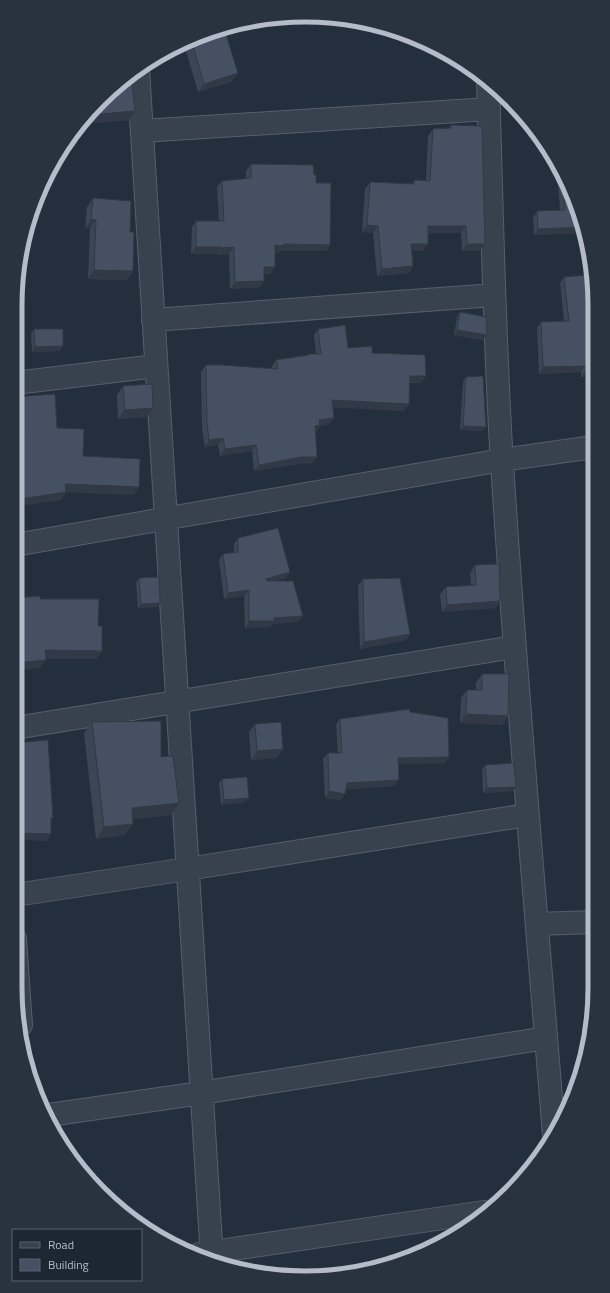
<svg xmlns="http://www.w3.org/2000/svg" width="610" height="1293" font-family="'Titillium Web',sans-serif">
	<rect width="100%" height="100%" fill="#242f3e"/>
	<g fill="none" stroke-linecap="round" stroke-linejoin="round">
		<g stroke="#565f6c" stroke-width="24">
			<path id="minor" d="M138,69L212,1259
				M488,81C492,209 494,336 502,463C516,687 536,911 554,1135
				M142,131L489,109
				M153,320L494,295
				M15,383L156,366
				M15,545L502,460L593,447
				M15,728L514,647
				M15,895L187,869L527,815
				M537,924L595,922
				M15,939L21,1025
				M49,1115L201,1093L546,1038
				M199,1254L484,1212"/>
		</g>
		<use href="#minor" stroke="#38414e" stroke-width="22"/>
	</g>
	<path fill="#3b4654" d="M191,39L231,82L198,92L184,44L185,42Z
		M100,100L129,120L83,124L82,121Z
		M451,125L480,251H462L461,233H428L423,251H412L413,266L409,273L377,276L373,233L362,232L365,189L370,182L412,184L415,180L426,181L428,136L433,129L449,128Z
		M538,133L545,145H539Z
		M251,164L314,175L330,245L326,251H280L279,253L275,252V267L270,274H264V281L260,287L230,289L229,254L218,255V254H191L192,227L196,221H219L217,187L222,181L246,179V171Z
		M557,167L573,194L583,233L534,235L533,218L537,211L560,210Z
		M93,198L130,232L133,271L127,280L88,279L90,228H85L87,207Z
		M564,277L593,376L581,377V372L539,374L537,328L541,322L564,321L560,283Z
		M460,312L483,340L454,335L457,317Z
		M34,329L60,351L32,352L31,334Z
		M318,329L348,348L372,353L421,383H410L404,411L333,407L330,424L320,426L316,432L317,457L312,463L297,464L254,471L252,451L220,456L218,445L205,447L202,429L201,372L206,365L272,368V366L276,360L308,355L309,354H316L314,335Z
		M466,377L483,431L460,430L463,382Z
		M123,386L153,408L147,417L118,419L117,395Z
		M238,538L290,572L286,578L275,581L298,622L272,624L270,627L245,628L244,596L224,599L219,560L223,554L234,552V544Z
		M475,565L500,601L495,608L442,612L440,594L446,587L471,585L470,573Z
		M139,578L157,607L138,608L136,583Z
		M363,579L410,634L406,640L360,649L358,586Z
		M591,610H594V647H592L588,615Z
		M482,674L508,716L502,725L460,723L461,698L467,690H476V683Z
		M410,712L445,763L398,764L395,786L346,789L341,800L325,798L323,759L328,753H338L336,725L340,719Z
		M92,722L161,757L179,803L171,815L133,819L125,835L96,839L84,733Z
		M255,724L283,749L277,758L251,760L249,732Z
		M15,743L51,821L47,841L15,839Z
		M485,765L516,787L513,791L483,793L482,770Z
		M222,779L245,802L221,805L219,783Z"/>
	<path fill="#303945" d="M305,15L340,18L337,22L275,18Z
		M238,73L231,82L198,92L204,84Z
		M135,111L129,120L83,124L89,115Z
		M542,141L545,145H539Z
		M91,219L96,220L90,228H85Z
		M367,225L378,226L373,233L362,232Z
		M428,226H466L461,233H423Z
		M582,227L583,233L534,235L538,229Z
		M284,244L330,245L326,251H280L279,253L270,252L275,245Z
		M411,244H428L423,251H406Z
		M467,244H485L480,251H462Z
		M196,247H222L218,254H191Z
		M234,247L229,254L218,255L222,248Z
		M413,266L409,273L377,276L382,269Z
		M264,267H275L270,274H259Z
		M94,270L133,271L127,280L88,279Z
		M264,281L260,287L230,289L235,282Z
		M457,330L487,335L483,340L454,335Z
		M63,346L60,351L32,352L35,347Z
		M585,366L581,372L539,374L543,367Z
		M586,370H593V376L581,377Z
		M410,376H426L421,383L405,382Z
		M332,400L409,404L404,411L328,407Z
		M153,408L147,417L118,419L125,410Z
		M334,418L330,424L320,426L316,432H311L319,420Z
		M463,426L486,427L483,431L460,430Z
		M223,438L218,445L205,447L209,440Z
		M256,445L252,451L220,456L225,449Z
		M301,457H317L312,463L297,464L254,471L259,465Z
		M65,484L139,487L134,495L59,492Z
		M66,492L61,500L15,507V500Z
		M290,572L286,578L262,585L266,579Z
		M249,590L244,596L224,599L228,593Z
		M500,601L495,608L442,612L447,605Z
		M160,603L157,607L138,608L141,604Z
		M303,616L298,622L272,624L270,627L245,628L249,621L274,618Z
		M410,634L406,640L360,649L364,642Z
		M45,650L102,651L97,659H39Z
		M46,660L40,668L15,671V663Z
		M466,714L508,716L502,725L460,723Z
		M283,749L277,758L251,760L257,751Z
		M449,757L445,763L393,764L398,758Z
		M399,780L395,786L342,790L347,783Z
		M516,787L513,791L483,793L487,788Z
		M329,791L345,794L341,800L325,798Z
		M249,798L245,802L221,805L224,800Z
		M179,803L171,815L124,820L132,808Z
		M15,824H20L15,831Z
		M133,824L125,835L96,839L104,827Z
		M20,833L51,834L47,841L15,839Z"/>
	<path fill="#455162" stroke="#303945" d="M224,28L238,73L204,84L191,39L194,37Z
		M129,76V83H132L135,111L89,115V114L100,100Z
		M451,125L482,126L485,244H467L466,226H428V244H411L413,266L382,269L378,226L367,225L370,182L414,184L415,180L430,181L433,129L451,128Z
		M251,164L313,165L314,175H316V183H331L330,245L284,244V246L275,245V267H264V281L235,282L234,247L222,248V247H196V221H224L222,181L251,178Z
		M563,176L573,194L582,227L538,229L537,211L565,210Z
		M93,198L131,201L130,232H134L133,271L94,270L96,220L91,219Z
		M588,275L593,302V370H586L585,366L543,367L541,322L569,321L564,277Z
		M460,312L486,317L487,335L457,330Z
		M345,325L348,348L372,346V353L425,355L426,376H410L409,404L332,400L334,418L319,420L320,425L315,426L317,457H301L259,465L256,445L225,449L223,438L209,440L207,423L206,365H222L278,369L276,360L309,355V354H321L318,329Z
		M34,329H63V346L35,347Z
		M483,376L486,427L463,426L466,377Z
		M152,384L153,408L125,410L123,386Z
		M55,394L57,428L84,429L83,456L140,459L139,487L65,484L66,492L15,500V397Z
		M278,528L290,572L266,579L267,581H293L303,616L274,618V621H249V590L228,593L223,554L238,552V538Z
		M499,564L500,601L447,605L446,587L476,585L475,565Z
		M159,577L160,603L141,604L139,578Z
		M400,578L410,634L364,642L363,579Z
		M40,596V599H99L98,626H102V651L45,650L46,660L15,663V598Z
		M591,610H594V631Z
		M482,674H509L508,716L466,714L467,690H482Z
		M409,709L410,712L448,718L449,757L398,758L399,780L347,783L345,794L329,791L328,753H342L340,719Z
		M161,721V757L173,756L179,803L132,808L133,824L104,827L92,722Z
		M281,722L283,749L257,751L255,724Z
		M48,740L53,818H51V834L20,833V824H15V743Z
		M514,763L516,787L487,788L485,765Z
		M247,777L249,798L224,800L222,779Z"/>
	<path d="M0 0H610V1293H0ZM305 22H305A283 283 0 0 1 588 305V988A283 283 0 0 1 305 1271H305A283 283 0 0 1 22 988V305A283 283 0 0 1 305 22Z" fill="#29323f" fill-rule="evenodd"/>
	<path fill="none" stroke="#b4bcc9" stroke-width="5" d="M305 22H305A283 283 0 0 1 588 305V988A283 283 0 0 1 305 1271H305A283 283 0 0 1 22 988V305A283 283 0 0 1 305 22Z"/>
	<rect x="12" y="1229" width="130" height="52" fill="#1d2633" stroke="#59626f"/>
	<rect x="20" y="1242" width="20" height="6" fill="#38414e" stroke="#59626f"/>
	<text x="48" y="1249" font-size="12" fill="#b4bcc9">Road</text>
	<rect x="20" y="1259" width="20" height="12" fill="#455162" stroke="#59626f"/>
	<text x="48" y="1269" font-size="12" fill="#b4bcc9">Building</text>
</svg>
